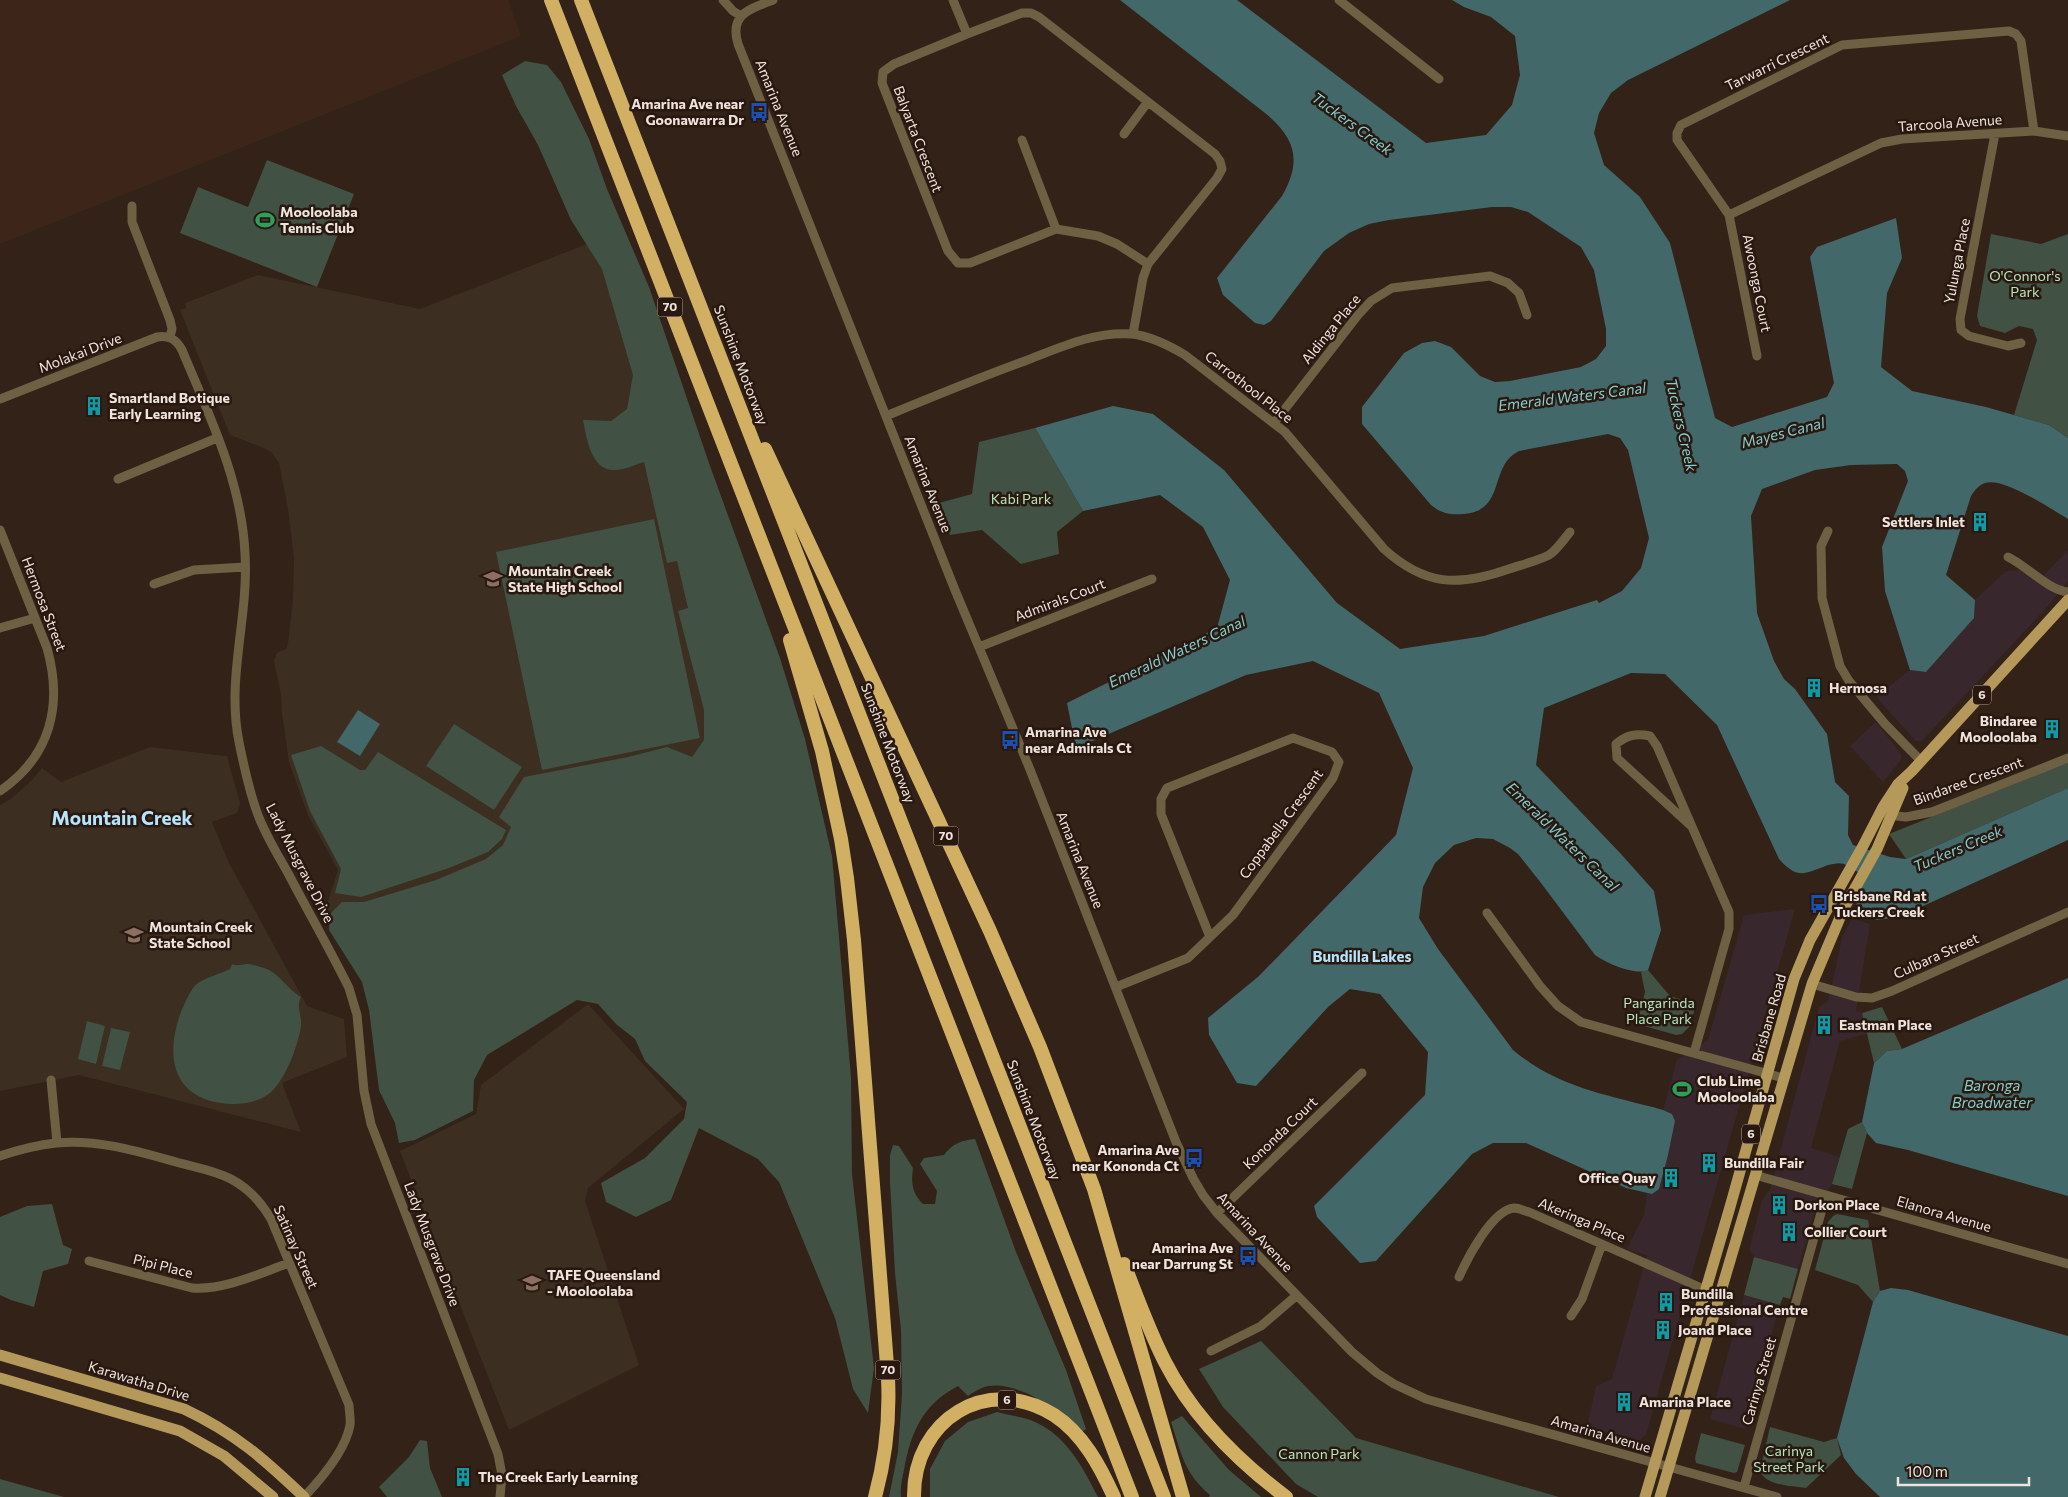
<svg xmlns="http://www.w3.org/2000/svg" width="2068" height="1497" font-family="Commissioner,sans-serif">
	<rect width="100%" height="100%" fill="#322218"/>
	<path fill="#39272e" d="M2068,550V581L2048,606L1922,741H1916L1876,697L1910,670L1926,672L1974,618L1975,600L2006,571L2022,570L2037,582Z
		M1876,722L1901,754V760L1883,782L1850,746Z
		M1795,909L1646,1435L1638,1441L1587,1427L1596,1386L1612,1379L1647,1255L1627,1249L1644,1215L1647,1193L1652,1194L1659,1189L1668,1155L1675,1121L1672,1114L1663,1110L1677,1060L1708,1040L1744,915Z
		M1852,919L1870,924L1856,1010L1862,1013L1867,1034L1840,1041L1811,1148L1840,1157L1832,1184L1816,1207L1798,1269L1754,1257L1749,1250L1762,1200L1770,1189L1819,1007L1827,1002L1834,976L1842,937Z
		M1744,1295L1780,1305L1745,1429L1710,1419Z"/>
	<path fill="#3d2619" d="M0,0H508L521,36L0,244Z"/>
	<path fill="#3c2e21" d="M600,239L740,790L341,945L324,914L338,870L308,815L289,762L282,713L281,694L274,661L277,653L286,649L288,643L293,599L294,559L288,509L279,463L272,453L266,449L230,435L180,310L186,308L185,303L258,275L420,309Z
		M150,747L227,756L240,803L237,813L212,822L229,863L307,1006L344,1019L347,1057L282,1083L301,1132L79,1075L0,1091V805L11,799L32,780L42,768L61,782Z
		M588,1004L684,1109L588,1188L585,1201L639,1365L509,1430L400,1151L476,1114L481,1085Z"/>
	<path fill="#415144" d="M525,61L547,65L561,82L589,139L607,189L649,287L710,466L780,658L805,739L832,856L851,1077L852,1174L874,1368L868,1413L853,1389L835,1318L779,1182L758,1159L699,1128L671,1200L636,1217L606,1202L601,1183L645,1158L684,1119L687,1102L645,1061L635,1039L616,1024L598,1004L577,1000L487,1055L474,1080L473,1111L415,1140L399,1143L395,1123L379,1090L369,1010L362,982L329,930L330,914L342,902H364L436,880L486,859L503,845L511,827L499,817L524,777L628,757L667,747L692,757L704,740V710L678,611L688,608L677,561L667,563L644,462C634,465 625,470 614,470C591,471 586,436 583,420L611,421L627,409L633,375L602,269L571,220L538,145L516,106L502,75Z
		M267,160L354,194L317,287L180,233L198,187L248,207Z
		M1991,234L2041,244L2068,234V438L2049,425L2014,415L2037,340L2033,329L2019,326L2005,333L1980,326L1977,316Z
		M1035,428L1083,511L1057,532L1059,554L1021,564L982,530L950,535L939,503L972,494L979,442Z
		M654,519L700,738L542,770L496,552Z
		M454,724L522,767L494,810L426,766Z
		M321,746L360,770H365L378,752L506,830L502,839L488,852L449,868L361,897L335,893L341,869L310,811L291,755Z
		M2068,762V788L1906,859L1889,834Z
		M232,964C238,967 241,964 247,964C253,964 261,967 267,969C281,975 288,990 301,997C296,1006 302,1016 301,1026C298,1046 286,1078 271,1092C261,1101 246,1104 232,1104C175,1102 163,1060 181,1012C185,1003 190,989 198,983C207,977 220,974 230,969Z
		M1648,970L1670,996L1696,1004L1690,1026L1682,1034L1676,1035L1637,1024L1645,992L1641,972Z
		M1882,1007L1902,1049L1887,1051L1874,1063L1862,1013Z
		M87,1021L105,1026L96,1064L78,1059Z
		M111,1028L130,1032L120,1070L102,1066Z
		M1862,1122L1867,1133L1852,1189L1832,1184L1848,1129Z
		M975,1139L1016,1252L1066,1370L1086,1429L1082,1432C1062,1411 1012,1376 982,1388C977,1390 972,1393 968,1396L958,1386C922,1405 911,1432 904,1470C902,1479 900,1488 901,1497H889L898,1452L902,1394L901,1330L895,1273L890,1182V1155L893,1145L899,1146L913,1168C911,1183 912,1193 923,1204H935L937,1191L920,1164L924,1158L944,1155C952,1144 962,1140 975,1139Z
		M52,1204L63,1245L72,1249L68,1264L43,1271L34,1307L11,1300L0,1295V1217L27,1206Z
		M1837,1214L1868,1220L1880,1291L1873,1302L1858,1285L1815,1270L1828,1222L1833,1216Z
		M1754,1257L1798,1269L1790,1299L1783,1297L1780,1305L1744,1295Z
		M1261,1341L1356,1438L1559,1497H1318L1296,1484L1223,1407L1199,1369Z
		M997,1412C1011,1416 1028,1417 1041,1425C1069,1440 1084,1470 1098,1497H930V1469L945,1441L968,1422Z
		M1182,1416L1229,1470L1261,1497H1209L1210,1495C1184,1473 1181,1453 1171,1422Z
		M1770,1427L1824,1442L1837,1438L1841,1455L1806,1488C1792,1486 1766,1486 1760,1471Z
		M1701,1433L1745,1445L1737,1472L1734,1473L1696,1463L1695,1458Z
		M420,1440L427,1441L430,1468L442,1497H387L379,1487L409,1457Z
		M0,1479L64,1497H0Z"/>
	<path fill="#426869" d="M1120,0H1237L1426,143L1486,135L1512,105L1520,75L1515,36L1491,17L1464,7L1452,0H1790L1628,80L1611,93L1599,113L1594,133L1604,165L1640,197L1670,243L1715,418L1732,427L1827,397L1834,383L1810,257L1817,247L1896,218L1902,258L1887,293L1881,367L1912,391L1986,407L2049,425L2068,438V519C2051,509 2004,477 1985,483C1979,485 1975,490 1971,496L1946,575L1975,600L1974,618L1926,672L1910,670L1885,591L1882,547L1908,481L1905,471L1897,464L1851,465L1815,470L1762,489L1751,516L1757,613L1774,661L1784,679L1795,689L1827,734L1835,782L1849,796L1848,835L1853,845L1890,857L1906,859L2068,788V840L1899,917L1878,920L1855,914L1861,874C1856,871 1850,866 1844,864C1839,862 1833,864 1828,865C1804,874 1798,880 1779,859L1717,725L1665,674L1631,673L1544,708L1536,765L1621,854L1654,891L1661,930L1648,970C1635,976 1606,963 1595,955L1541,883L1518,854L1510,848L1493,839L1476,838L1454,845L1435,863L1423,887L1419,918L1438,949L1513,1050C1558,1088 1608,1095 1663,1110L1672,1114L1675,1121L1668,1155L1659,1189L1652,1194L1626,1188L1526,1143H1493L1472,1154L1376,1261L1360,1263L1317,1217L1314,1206L1425,1095L1428,1052L1380,994L1350,989L1328,1007L1256,1086L1237,1083L1209,1035L1208,1018L1259,976L1396,835L1413,768L1379,693L1313,661L1246,675L1076,748L1067,703L1217,628L1230,580L1203,527L1160,495L1083,511L1035,428L1113,406L1153,414L1224,470L1337,603L1400,649L1484,636L1597,600L1599,603L1622,591L1641,568L1649,538L1628,450L1620,438L1608,434L1519,451C1488,466 1507,510 1464,514C1450,515 1442,514 1431,505L1362,424V407L1404,353L1422,343L1435,341L1451,347L1480,376L1495,382L1510,381L1581,367L1596,359L1606,346V329L1594,270L1581,247L1528,212L1511,207H1492L1389,220L1369,224L1349,233L1324,251L1271,321L1264,325L1255,323L1223,295L1217,278L1282,196C1302,161 1296,139 1265,113Z
		M358,710L380,724L360,756L337,742Z
		M2068,978V1196L1908,1150L1876,1143L1867,1133L1862,1122L1874,1063L1887,1051L1902,1049Z
		M1891,1288L1908,1290L2068,1336V1497H1880L1856,1474L1844,1458L1837,1438L1873,1302L1880,1291Z"/>
	<g fill="none" stroke-linecap="round" stroke-linejoin="round">
		<path stroke="#6d6043" stroke-width="9" d="M723,0L733,11L741,16
			M773,0C750,9 729,14 738,44L955,590L1029,767L1176,1142L1193,1178L1203,1195L1217,1213L1352,1352L1377,1373L1394,1384L1426,1399L1454,1407L1777,1497
			M953,0L967,34
			M1339,0L1439,79
			M1124,134L1147,103
			M1995,134L1960,319L1961,330L1969,336L2008,346L2021,343
			M1022,140L1056,229
			M132,206V222L170,320L172,329L170,337
			M1729,215L1881,143L1902,139L2034,131L2068,136
			M1133,334L1143,278L1148,264L1217,178L1222,169L1220,161L1215,154L1039,17L1031,13H1022L967,34L894,64L883,72L882,83L948,251L958,263H970L1056,229L1098,236L1117,244L1148,264
			M1757,356L1729,215L1677,140V133L1681,125L1842,45L2009,31L2016,34L2021,41L2034,131
			M0,399L157,337C169,335 176,339 182,350C209,415 242,482 245,554C249,617 226,679 239,742C244,767 249,791 258,815C266,836 278,855 289,875C309,913 330,950 349,988L357,1015L364,1091L371,1124L498,1454L502,1475L500,1497
			M886,416C932,397 978,378 1025,361C1059,348 1094,331 1132,334C1150,336 1170,346 1185,355L1285,432L1384,549C1425,586 1458,587 1509,569C1521,565 1537,561 1549,555C1557,550 1564,539 1570,532
			M1274,423L1358,315L1371,301L1392,288L1490,276L1508,283L1519,293L1527,315
			M118,479L217,438
			M0,530L47,648C63,705 51,756 0,791
			M1828,531L1821,546L1822,598L1840,666L1849,681L1885,724L1921,761
			M2008,557C2027,566 2048,590 2068,592
			M154,584L194,570L245,567
			M0,628L35,618
			M979,647L1152,579
			M1887,815L1906,817L1932,812L2068,758
			M1690,825L1617,758L1616,744C1627,735 1636,733 1650,736L1657,746L1729,912V929L1694,1053
			M1487,913L1540,986L1558,1006L1581,1022L1783,1078
			M1812,984L1856,997L1872,998L1892,991L2068,912
			M1116,987L1188,958L1233,915L1333,778L1339,762L1332,752L1293,738L1167,788L1161,799V814L1210,937
			M51,1080L57,1143
			M0,1156C18,1150 37,1145 56,1143C97,1139 137,1151 176,1162C194,1167 214,1170 231,1179C248,1188 261,1202 271,1219L349,1405C349,1411 351,1419 350,1425C346,1449 321,1479 304,1497
			M1755,1175L2068,1264
			M1217,1213L1362,1073
			M89,1261L192,1288C225,1290 258,1274 289,1263
			M1459,1277C1467,1259 1492,1210 1514,1208C1519,1208 1524,1211 1529,1212L1706,1290L1721,1294
			M1571,1316L1582,1299L1602,1244
			M1211,1351L1261,1326L1296,1296
			M1744,1487L1826,1195"/>
		<path stroke="#b4995a" stroke-width="11" d="M0,1355L184,1409C235,1433 264,1459 304,1497
			M0,1378L180,1431L224,1456L273,1497
			M1645,1497L1730,1207L1794,979L1810,940L1863,846L1883,807L1898,784L1912,771L2068,600
			M1660,1497L1812,984L1844,908L1877,849L1903,788"/>
		<path stroke="#d1af63" stroke-width="14" d="M551,0L1132,1497
			M581,0L1164,1497
			M765,449L990,931L1040,1047L1094,1189L1183,1497
			M790,640L822,751L841,839L847,878L854,940L888,1378C890,1419 886,1457 875,1497
			M1124,1264C1137,1297 1149,1331 1165,1362C1193,1417 1238,1461 1286,1497
			M914,1497C913,1420 987,1373 1054,1415C1083,1434 1100,1466 1114,1497"/>
	</g>
	<defs>
		<g id="bus-bare" transform="scale(1.5)"><path d="M-5-6H5V4H4V6H2V4H-2V6H-4V4H-5ZM-3.5-4V0h7V-4ZM-3.5 1.2v1.5H-2V1.2ZM2 1.2v1.5H3.5V1.2Z" fill="#1a4fb4" stroke="#28180f" stroke-width="2.5" paint-order="stroke"/></g>
		<g id="stadium-bare" transform="scale(1.5)"><path d="M0-5a6.5 5 0 1 0 0 10a6.5 5 0 1 0 0-10ZM-3.5-1.8h7v3.6h-7Z" fill="#2e9e5b" stroke="#28180f" stroke-width="2.5" paint-order="stroke"/></g>
		<g id="building-bare" transform="scale(1.5)"><path d="M-4-6H4V6H1V3H-1V6H-4ZM-2.5-4.3h1.7v1.8h-1.7ZM.8-4.3h1.7v1.8H.8ZM-2.5-1h1.7V.8h-1.7ZM.8-1h1.7V.8H.8Z" fill="#0f9aa8" stroke="#28180f" stroke-width="2.5" paint-order="stroke"/></g>
		<g id="school-bare" transform="scale(1.5)"><path d="M0-5L7-2L0 1L-7-2ZM-4 1L0 2.5L4 1V4Q0 6-4 4Z" fill="#8d6e63" stroke="#28180f" stroke-width="2.5" paint-order="stroke"/></g>
		<g id="university-bare" transform="scale(1.5)"><path d="M0-5L7-2L0 1L-7-2ZM-4 1L0 2.5L4 1V4Q0 6-4 4Z" fill="#8d6e63" stroke="#28180f" stroke-width="2.5" paint-order="stroke"/></g>
	</defs>
	<g fill-rule="evenodd">
		<use href="#bus-bare" x="759" y="112"/>
		<use href="#stadium-bare" x="265" y="220"/>
		<use href="#building-bare" x="94" y="406"/>
		<use href="#building-bare" x="1980" y="522"/>
		<use href="#school-bare" x="493" y="579"/>
		<use href="#building-bare" x="1814" y="688"/>
		<use href="#building-bare" x="2052" y="729"/>
		<use href="#bus-bare" x="1010" y="740"/>
		<use href="#bus-bare" x="1819" y="904"/>
		<use href="#school-bare" x="134" y="935"/>
		<use href="#building-bare" x="1824" y="1025"/>
		<use href="#stadium-bare" x="1682" y="1089"/>
		<use href="#bus-bare" x="1194" y="1158"/>
		<use href="#building-bare" x="1709" y="1163"/>
		<use href="#building-bare" x="1671" y="1178"/>
		<use href="#building-bare" x="1779" y="1205"/>
		<use href="#building-bare" x="1789" y="1232"/>
		<use href="#bus-bare" x="1248" y="1256"/>
		<use href="#university-bare" x="532" y="1283"/>
		<use href="#building-bare" x="1666" y="1302"/>
		<use href="#building-bare" x="1663" y="1330"/>
		<use href="#building-bare" x="1624" y="1402"/>
		<use href="#building-bare" x="463" y="1477"/>
	</g>
	<g text-anchor="middle" stroke-width="5" stroke-linejoin="round" paint-order="stroke">
		<g fill="#28180f" stroke="#b3a79f" stroke-width="1">
			<rect x="657.5" y="297.5" width="25" height="19" rx="4"/>
			<rect x="1973" y="685.5" width="18" height="19" rx="4"/>
			<rect x="933.5" y="826.5" width="25" height="19" rx="4"/>
			<rect x="1742" y="1124.5" width="18" height="19" rx="4"/>
			<rect x="875.5" y="1360.5" width="25" height="19" rx="4"/>
			<rect x="998" y="1390.5" width="18" height="19" rx="4"/>
		</g>
		<g font-size="12" font-weight="bold" fill="#efe4dd">
			<text x="670" y="311">70</text>
			<text x="1982" y="699">6</text>
			<text x="946" y="840">70</text>
			<text x="1751" y="1138">6</text>
			<text x="888" y="1374">70</text>
			<text x="1007" y="1404">6</text>
		</g>
		<g font-size="14" fill="#efe4dd" stroke="#28180f">
			<text transform="translate(1777 62) rotate(-26)" y="5">Tarwarri Crescent</text>
			<text transform="translate(779 108) rotate(68)" y="5">Amarina Avenue</text>
			<text transform="translate(1950 123) rotate(-4)" y="5">Tarcoola Avenue</text>
			<text transform="translate(918 139) rotate(69)" y="5">Balyarta Crescent</text>
			<text transform="translate(1957 261) rotate(-79)" y="5">Yulunga Place</text>
			<text transform="translate(1757 283) rotate(79)" y="5">Awoonga Court</text>
			<text transform="translate(1331 329) rotate(-51)" y="5">Aldinga Place</text>
			<text transform="translate(80 353) rotate(-21)" y="5">Molakai Drive</text>
			<text transform="translate(741 365) rotate(69)" y="5">Sunshine Motorway</text>
			<text transform="translate(1249 387) rotate(38)" y="5">Carrothool Place</text>
			<text transform="translate(928 484) rotate(68)" y="5">Amarina Avenue</text>
			<text transform="translate(1060 600) rotate(-21)" y="5">Admirals Court</text>
			<text transform="translate(44 604) rotate(69)" y="5">Hermosa Street</text>
			<text transform="translate(888 743) rotate(69)" y="5">Sunshine Motorway</text>
			<text transform="translate(1968 781) rotate(-20)" y="5">Bindaree Crescent</text>
			<text transform="translate(1281 824) rotate(-54)" y="5">Coppabella Crescent</text>
			<text transform="translate(1080 860) rotate(68)" y="5">Amarina Avenue</text>
			<text transform="translate(300 863) rotate(63)" y="5">Lady Musgrave Drive</text>
			<text transform="translate(1936 956) rotate(-24)" y="5">Culbara Street</text>
			<text transform="translate(1769 1018) rotate(-74)" y="5">Brisbane Road</text>
			<text transform="translate(1034 1120) rotate(69)" y="5">Sunshine Motorway</text>
			<text transform="translate(1280 1133) rotate(-44)" y="5">Kononda Court</text>
			<text transform="translate(1944 1214) rotate(16)" y="5">Elanora Avenue</text>
			<text transform="translate(1582 1220) rotate(23)" y="5">Akeringa Place</text>
			<text transform="translate(1255 1232) rotate(47)" y="5">Amarina Avenue</text>
			<text transform="translate(432 1244) rotate(69)" y="5">Lady Musgrave Drive</text>
			<text transform="translate(296 1247) rotate(66)" y="5">Satinay Street</text>
			<text transform="translate(163 1266) rotate(14)" y="5">Pipi Place</text>
			<text transform="translate(139 1381) rotate(17)" y="5">Karawatha Drive</text>
			<text transform="translate(1759 1381) rotate(-74)" y="5">Carinya Street</text>
			<text transform="translate(1601 1434) rotate(16)" y="5">Amarina Avenue</text>
		</g>
		<g font-size="14" font-weight="bold" fill="#efe4dd" stroke="#28180f" text-anchor="start">
			<text x="744" y="109" text-anchor="end">Amarina Ave near<tspan x="744" dy="16">Goonawarra Dr</tspan></text>
			<text x="280" y="217">Mooloolaba<tspan x="280" dy="16">Tennis Club</tspan></text>
			<text x="109" y="403">Smartland Botique<tspan x="109" dy="16">Early Learning</tspan></text>
			<text x="1965" y="527" text-anchor="end">Settlers Inlet</text>
			<text x="508" y="576">Mountain Creek<tspan x="508" dy="16">State High School</tspan></text>
			<text x="1829" y="693">Hermosa</text>
			<text x="2037" y="726" text-anchor="end">Bindaree<tspan x="2037" dy="16">Mooloolaba</tspan></text>
			<text x="1025" y="737">Amarina Ave<tspan x="1025" dy="16">near Admirals Ct</tspan></text>
			<text x="1834" y="901">Brisbane Rd at<tspan x="1834" dy="16">Tuckers Creek</tspan></text>
			<text x="149" y="932">Mountain Creek<tspan x="149" dy="16">State School</tspan></text>
			<text x="1839" y="1030">Eastman Place</text>
			<text x="1697" y="1086">Club Lime<tspan x="1697" dy="16">Mooloolaba</tspan></text>
			<text x="1179" y="1155" text-anchor="end">Amarina Ave<tspan x="1179" dy="16">near Kononda Ct</tspan></text>
			<text x="1724" y="1168">Bundilla Fair</text>
			<text x="1656" y="1183" text-anchor="end">Office Quay</text>
			<text x="1794" y="1210">Dorkon Place</text>
			<text x="1804" y="1237">Collier Court</text>
			<text x="1233" y="1253" text-anchor="end">Amarina Ave<tspan x="1233" dy="16">near Darrung St</tspan></text>
			<text x="547" y="1280">TAFE Queensland<tspan x="547" dy="16">- Mooloolaba</tspan></text>
			<text x="1681" y="1299">Bundilla<tspan x="1681" dy="16">Professional Centre</tspan></text>
			<text x="1678" y="1335">Joand Place</text>
			<text x="1639" y="1407">Amarina Place</text>
			<text x="478" y="1482">The Creek Early Learning</text>
		</g>
		<g font-size="14" fill="#b5e6bf" stroke="#28180f">
			<text x="2025" y="281">O'Connor's<tspan x="2025" dy="16">Park</tspan></text>
			<text x="1021" y="504">Kabi Park</text>
			<text x="1659" y="1008">Pangarinda<tspan x="1659" dy="16">Place Park</tspan></text>
			<text x="1789" y="1456">Carinya<tspan x="1789" dy="16">Street Park</tspan></text>
			<text x="1319" y="1459">Cannon Park</text>
		</g>
		<g font-size="15" font-style="italic" fill="#83cdcf" stroke="#28180f">
			<text transform="translate(1352 124) rotate(36)" y="5">Tuckers Creek</text>
			<text transform="translate(1572 397) rotate(-7)" y="5">Emerald Waters Canal</text>
			<text transform="translate(1681 425) rotate(77)" y="5">Tuckers Creek</text>
			<text transform="translate(1783 433) rotate(-14)" y="5">Mayes Canal</text>
			<text transform="translate(1177 652) rotate(-25)" y="5">Emerald Waters Canal</text>
			<text transform="translate(1562 837) rotate(44)" y="5">Emerald Waters Canal</text>
			<text transform="translate(1958 849) rotate(-23)" y="5">Tuckers Creek</text>
			<text x="1992" y="1091">Baronga<tspan x="1992" dy="17">Broadwater</tspan></text>
		</g>
		<g font-size="15" font-weight="bold" fill="#b5e4fd" stroke="#28180f">
			<text x="1362" y="962">Bundilla Lakes</text>
		</g>
		<g font-size="19" font-weight="bold" fill="#b5e4fd" stroke="#28180f">
			<text x="122" y="825">Mountain Creek</text>
		</g>
	</g>
	<path d="M1898 1477v8h131v-8" fill="none" stroke="#efe4dd" stroke-width="2.5"/>
	<text x="1906" y="1477" font-size="15" fill="#efe4dd" stroke="#28180f" stroke-width="4" paint-order="stroke">100 m</text>
</svg>
